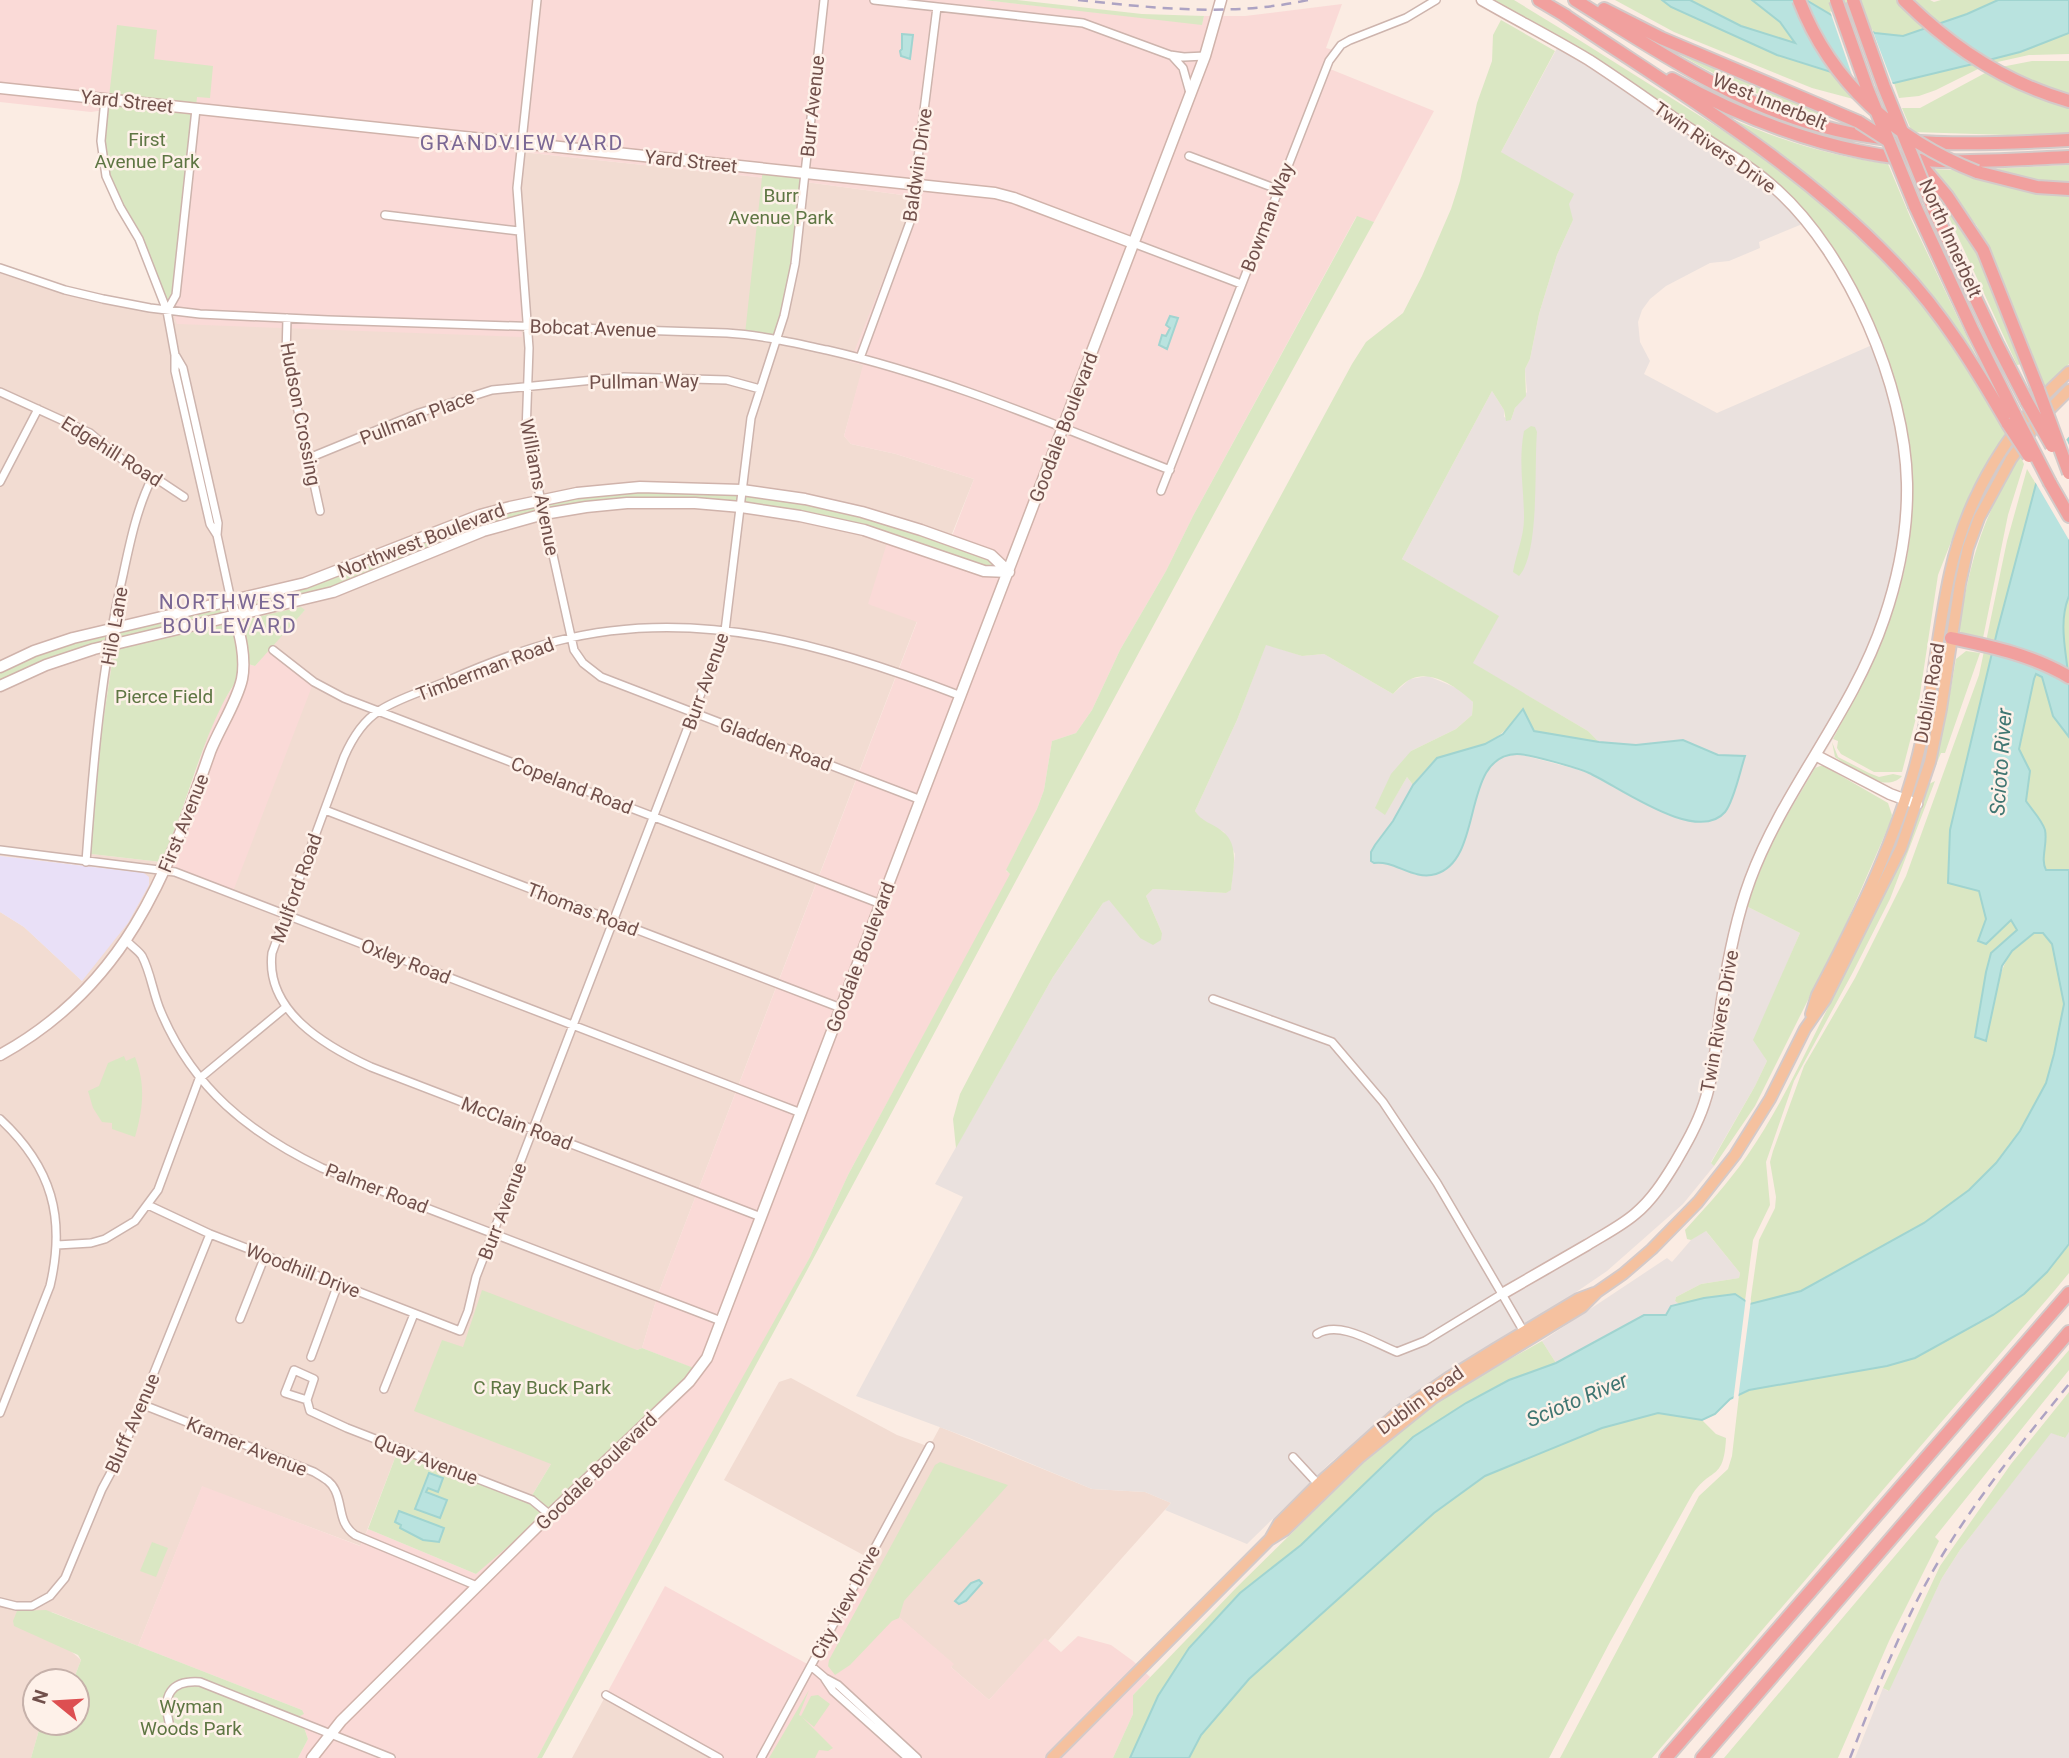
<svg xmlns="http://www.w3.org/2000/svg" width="2069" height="1758" font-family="Roboto,sans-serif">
	<rect width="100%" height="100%" fill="#fbece3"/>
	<path fill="#f2dcd2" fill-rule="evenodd" d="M521,152L813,183L910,196L905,225L851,362L864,364L844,436L851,444L896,454L974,479L917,621L658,1294L642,1348L637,1350L551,1464L528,1502L398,1450L361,1546L202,1487L138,1646L52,1612H27L81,1660L73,1681H35V1723H41L31,1758H0V912L24,927L82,981L144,873L0,856V267L65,290L134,306L522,325L519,184ZM305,610L273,644L314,681L177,873L161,862L91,854L98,755L114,651Z
		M791,1378L897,1435L927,1446L867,1557L724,1480L779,1382Z
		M940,1427L1092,1489L1145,1492L1171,1503L1048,1641L1045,1639L989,1700L951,1667L953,1664L857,1581Z
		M606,1695L719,1758H572Z"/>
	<path fill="#fadad7" d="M0,0H984L1202,24L1204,16H1245L1342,4L1326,48L1337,51L1330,69L1434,111L1374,222L1356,217L1193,516L1166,571L1120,650L1092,710L1076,733L1052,741L1044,790L1037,809L1006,871L1011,874L848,1175L810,1257L537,1758H298L308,1739L300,1716L302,1710L138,1646L202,1486L360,1546L368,1529L476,1574L698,1370L642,1348L658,1294L917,622L868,604L891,530L947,549L974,479L896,454L851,444L844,436L863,365L850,362L905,225L910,196L813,183L521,152L519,184L522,337L177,324L105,110L91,112L0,102Z
		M273,644L314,681L232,894L177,873L161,862L176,829L208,735L222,703L248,664L255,666Z
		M857,1581L954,1664L951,1667L989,1700L1045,1638L1061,1652L1078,1636L1111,1645L1133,1661L1150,1677L1133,1695V1714L1113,1758H719L606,1695L665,1586L811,1666Z"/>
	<path fill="#eae1de" d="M1562,39L1603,64L1769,177L1812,220L1759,242L1760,248L1729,261L1710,263L1666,286L1650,299L1642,310L1638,322L1640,342L1650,361L1644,374L1717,413L1879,342L1901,406L1911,457L1912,515L1904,569L1890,618L1871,666L1833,739L1773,839L1746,906L1800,933L1754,1040L1767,1061L1755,1086L1711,1162L1714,1166L1683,1204L1607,1271L1547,1312L1430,1382L1331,1462L1247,1544L1165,1510L1171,1503L1145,1492L1092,1489L969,1438L856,1396L963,1197L935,1184L1053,977L1103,903L1109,899L1140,938L1162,933L1146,896L1153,889L1226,893L1231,889L1235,854L1224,832L1200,819L1195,811L1237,720L1266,644L1302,656L1324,654L1393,694L1410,679L1428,676L1459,689L1473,702L1472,715L1456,729L1411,751L1385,814L1407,777L1413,785L1393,821L1375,845L1371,852V861L1383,862L1417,875L1480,786L1487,770L1502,757L1518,754L1588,772L1619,790L1687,821L1715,819L1726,811L1744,756L1718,755L1683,740L1636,745L1599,742L1588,731L1472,663L1498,616L1402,559L1492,391L1504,410V417L1511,420L1515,408L1527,392L1525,369L1530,359L1539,314L1557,255L1573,220L1501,152Z
		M1705,1230L1740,1273L1739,1278L1701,1284L1676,1297L1675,1301L1679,1304L1671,1306L1666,1315L1654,1314L1556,1363L1542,1341L1667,1258L1672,1262L1691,1240Z
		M2051,1432L2064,1438L2069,1432V1758H1855L1883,1688L1888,1691L1942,1578L1960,1550Z"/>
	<path fill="#e9e0f7" d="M0,856L144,873L149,877V885L128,923L82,981L24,927L0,912Z"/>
	<path fill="#dae7c3" d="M984,0H1017L1142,14L1204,16L1202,25Z
		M1492,0H1514L1576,38L1719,128L1785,172L1828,206L1899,276L1940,327L1970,368L2006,432L1971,491L1938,575L1917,714L1902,772H1874L1841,754L1837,748L1838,741L1833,739C1849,708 1867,677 1880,644C1928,534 1919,441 1875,332C1854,280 1826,229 1784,190C1760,168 1730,151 1703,132C1669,109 1637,85 1602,63C1566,41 1529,21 1492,0Z
		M1615,0H1662L1671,7L1777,55L1833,72L1857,100L1812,88L1674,32Z
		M1690,0H1752L1780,22L1797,44L1741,26Z
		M1806,0H1930L1934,2L1941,0H1998L1967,14L1903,36L1875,33L1845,23Z
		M1501,20L1555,51L1501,152L1574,194L1569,204L1573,220L1557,255L1539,314L1530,359L1525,369L1526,396L1515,408L1511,420L1506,421L1504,410L1492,391L1402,559L1499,616L1473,663L1588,731L1599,742L1534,731L1523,710C1512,723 1503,735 1487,743C1453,760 1440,747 1413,785L1407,777L1385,815L1375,808L1391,774L1411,751L1456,729L1472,715L1473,702C1458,688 1432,669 1411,679C1404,682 1398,689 1393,694L1324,654L1302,656L1266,645L1237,720L1195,811C1202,822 1212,823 1222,831C1240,844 1233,870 1231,890L1226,893L1153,889L1146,896L1162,933L1161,940L1153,945L1140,938L1109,900L1103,903L1053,977L956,1148L953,1119L960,1094L1038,945L1352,364L1366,342L1403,313L1422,276L1451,209L1460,181L1477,103L1492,61L1493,35Z
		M117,25L157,30L154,59L213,66L210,98L197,97L176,295L167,311L120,207L102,160Z
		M2069,33V54L2029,55L1993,63L1989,60L2020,52Z
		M1674,48L1850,122C1786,110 1729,83 1673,51Z
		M2032,61H2069V97L2028,82L2001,67Z
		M1973,64L1980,68L1936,90L1919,96L1899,98L1894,83Z
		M1987,72L2069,106V133L2008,135L1912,132L1902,108H1920Z
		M1730,118C1781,141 1832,156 1888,164L1911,219L1979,362L1977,363C1944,323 1914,280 1879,241C1837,193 1782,156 1728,121Z
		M2069,165V186L2044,184L1987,169Z
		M763,168L805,173L800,233L776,339L745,334Z
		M1932,169L1955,170L2015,188L2069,195V364L2044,387L1993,259L1977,226Z
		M1935,187L1974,242L2022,364L2017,365Z
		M1357,216L1374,222C1092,731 823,1248 542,1758H537L671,1505L810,1257L848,1175L1010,874L1006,870L1037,809L1044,790L1052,741L1076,733L1092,710L1120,650L1166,571L1193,516Z
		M1531,426L1535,427L1537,432C1534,465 1540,553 1519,576L1513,572C1516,554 1524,537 1524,518C1524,487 1518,463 1524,431Z
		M2020,456L2024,464L2008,515L1983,638L1965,636L1961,633L1959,628C1971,558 1982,518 2020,456Z
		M2027,469L2036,484L1997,632L1950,830L1948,883L1979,891L1986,919L1978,941L1986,944L2012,919L2017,930L1991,954L1986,972L1975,1036L1986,1041C1993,1009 1999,932 2043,933L2052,944L2064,1004L2054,1054L2046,1083L2020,1131L1996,1163L1969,1190L1924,1223L1801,1291L1750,1304L1759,1240L1775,1208L1776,1197L1770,1162L1773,1151L1804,1066L1855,978L1906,876L1979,675L2007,541Z
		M640,487L805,499L991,555L1009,572L984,571L864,530L741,507H586L483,531L333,592L109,646L0,686V667L34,651L305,583L510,507Z
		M2069,596V668L2066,665C2064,644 2061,617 2069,596Z
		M301,607L305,610L255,666L248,664C239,677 229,691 222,705C197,755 185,811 161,862L91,854L98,755L114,650Z
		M1966,651L1980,653L1945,753H1941L1931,777L1949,699L1956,659Z
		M2036,674L2042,677L2053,716L2069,737V870H2046C2040,858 2049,844 2045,830C2042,820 2032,810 2026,801L2030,771L2019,749L2034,678Z
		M1832,742L1838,757L1869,773L1879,777L1893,774L1902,776C1885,795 1851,768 1835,757Z
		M1820,766H1824L1888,803L1892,815L1890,823L1846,924L1755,1106L1714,1166L1711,1163L1755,1086L1767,1061L1753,1040L1800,933L1746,906L1773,839L1815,768Z
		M1935,781L1890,899L1853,972L1794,1081L1766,1162L1770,1205L1753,1240L1745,1301L1735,1294L1704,1298L1679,1304L1675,1301L1676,1297L1701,1284L1739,1278L1740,1273L1706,1231L1691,1240L1687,1239L1685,1230C1707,1206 1728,1183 1747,1156C1783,1104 1809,1044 1838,988C1872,921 1906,856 1929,784Z
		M124,1056L126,1061L135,1057C146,1085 143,1109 135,1137L112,1129V1123L102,1122L93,1108L88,1091L99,1086L108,1063Z
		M2069,1244V1273L2055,1290L1652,1758H1560L1699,1496L1728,1469L1732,1456L1739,1395L1749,1390L1887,1366L1915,1358L1993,1315L2024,1294L2047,1272Z
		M482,1290L637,1350L642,1348L699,1370L593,1473L476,1574L368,1529L398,1450L528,1502L551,1464L414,1411L442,1340L463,1347Z
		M1542,1341L1556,1363L1509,1380L1466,1403L1413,1437L1301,1545L1240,1593L1158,1696L1130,1758H1113L1133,1714V1695L1237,1587L1362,1464L1443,1397Z
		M2069,1350V1370L1935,1537L1939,1541L1889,1641L1838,1758H1724Z
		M2069,1392V1432L2065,1438L2051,1433L1960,1550L1942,1578L1889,1691L1883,1688L1940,1566L2011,1464Z
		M1658,1413L1702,1420L1716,1434L1726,1438C1724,1482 1711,1466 1692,1495L1610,1642L1549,1758H1189L1201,1735L1249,1679L1434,1513L1485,1476L1516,1462L1602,1428Z
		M940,1462L1008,1485L904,1601L899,1618L892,1621L850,1665L835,1675L828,1666L829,1660L935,1465Z
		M152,1542L168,1548L156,1577L140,1571Z
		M46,1610L302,1710L304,1714L300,1716L308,1739L298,1758H31L41,1723H77V1681H73L81,1660L78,1655L14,1626L13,1621L17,1611Z
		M809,1690L799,1715L801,1716L811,1696L818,1695L830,1704L814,1727L802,1717L833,1748L828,1751L819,1750L815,1758H769Z"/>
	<path fill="#b9e3df" stroke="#a0d4d0" stroke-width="2" d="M1662,0H1690L1741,26L1795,43L1780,22L1752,0H1806L1845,23L1875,33L1903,36L1967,14L1998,0H2069V33L2020,52L1973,64L1894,83H1866L1777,55L1671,7Z
		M902,34L913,35L910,59L901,56L900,51L902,49Z
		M1170,316L1178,318L1167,349L1159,345L1162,335L1166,336L1170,328L1166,325Z
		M2069,438V596C2057,625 2068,657 2069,686C2069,703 2069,720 2069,737L2053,716L2042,677L2036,674L2034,679L2019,749L2030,771L2026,801C2032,810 2042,820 2045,830C2048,844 2040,859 2046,870H2069V1244L2047,1272L2024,1294L1993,1315L1915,1358L1887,1366L1749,1390L1730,1399L1715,1414L1702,1420L1658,1413L1602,1428L1485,1476L1434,1513L1249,1679L1201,1735L1189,1758H1130L1158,1696L1189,1648L1240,1593L1301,1545L1413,1437L1466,1403L1509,1380L1556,1363L1644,1315H1666L1671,1306L1704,1298L1735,1294L1750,1304L1801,1291L1924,1223L1969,1190L1996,1163L2020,1131L2046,1083L2054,1054L2064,1004L2052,944L2043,933H2034L2012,951L2002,966L1986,1041L1975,1037L1986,972L1991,953L2017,930L2011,920L1986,944L1978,941L1986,919L1979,891L1948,883L1950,830L1997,632L2036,484L2051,458Z
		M1523,709L1534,731L1599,742L1636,745L1683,740L1718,755L1745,756C1740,771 1734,801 1725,812C1697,845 1618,786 1589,773C1578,768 1529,754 1517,754C1460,755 1485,859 1436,874C1413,881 1395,860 1374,863L1371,861V852L1375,845L1393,821L1413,785L1437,758L1485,744L1503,734Z
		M429,1473L443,1478L438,1492L428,1488L426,1492L447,1500L440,1518L415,1509Z
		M399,1511L444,1528L439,1542L423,1540L400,1528L401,1525L395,1522Z
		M979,1580L982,1583L966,1601L959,1604L955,1601L971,1583Z"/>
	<path fill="#fbece3" d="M1794,0H1806L1830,48L1854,81L1830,11L1846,20L1872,29L1894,87L1865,86L1839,78Z
		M2065,437L2069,445V540L2034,480L2048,456Z
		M1746,1297L1751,1300L1738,1399L1733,1402Z"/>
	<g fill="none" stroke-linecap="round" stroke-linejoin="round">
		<g stroke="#cdb4ad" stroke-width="10">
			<path id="street" d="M537,0L517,188L529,348L526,433L574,650L583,663L601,677L921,800
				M874,0L1083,23L1170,55L1184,57L1205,56
				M1173,57L1183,68L1190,93
				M105,99L101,141L106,176L120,207L139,239L167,311L175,355V371L210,524L217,535
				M1189,156L1277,189
				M385,215L519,231
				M1133,243L1241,284
				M0,268L65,290L103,299L150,308L200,314L328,320L727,333C761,335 794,343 827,350C945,377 1057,426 1170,470
				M167,311L176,295L196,109
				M287,318L286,356L320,511
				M176,356L183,368L218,523L217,535L231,600
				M860,358L910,222L937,7
				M0,392L90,433L135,470L160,481L184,497
				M309,458L419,413L492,390L624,377L727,380L760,389
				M0,482L38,409
				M1161,491L1329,61L1341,45L1350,40L1406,18L1436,0
				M273,650L314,682L344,698L881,904
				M325,810L841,1008
				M0,850L175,872L801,1113
				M86,862C93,765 101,669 123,575C130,542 137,508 152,478
				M127,941C131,946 139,951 142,956C151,973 153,994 161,1012C193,1088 249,1133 322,1168L721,1321
				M1213,999L1332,1042L1383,1102L1437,1183L1502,1294
				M0,1119C52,1167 66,1218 50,1286L0,1413
				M148,1205L210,1234L460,1331L468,1311L476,1277L725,631L751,418L784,316L795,264L824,0
				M761,1217L371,1067C325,1046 265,1011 272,953L344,757C351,741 363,721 379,711C396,699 427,690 447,681C483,665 519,651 557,641C696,605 832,646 961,696
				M57,1245L91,1243L105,1239L135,1221L158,1190L199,1079L286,1007
				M240,1319L265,1256
				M1317,1334C1340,1320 1374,1343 1397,1352L1425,1341L1502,1294L1524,1332
				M311,1357L338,1284
				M384,1389L414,1314
				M307,1400L285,1393L294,1370L314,1379L307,1400L310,1411L347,1428L532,1500L550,1515
				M141,1404L314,1472C322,1477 331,1481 335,1490C343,1506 338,1523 355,1535L477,1586
				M1293,1457L1318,1484
				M0,1602L16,1606H32L50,1596L65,1578L102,1489L122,1452L210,1234
				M811,1666L825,1678L838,1685L917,1758
				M825,1679L833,1691L908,1758
				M606,1695L719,1758
				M169,1722C162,1695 171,1680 200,1682L391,1758
				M761,1758L930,1446"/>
		</g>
		<g stroke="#d0b3ab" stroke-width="13">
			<path id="secondary" d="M1482,0C1517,20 1554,39 1589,60C1623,82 1656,106 1690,129C1720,149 1751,166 1777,190C1849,255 1905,386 1907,483C1908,529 1899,575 1884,619C1852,714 1784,788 1750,880C1736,918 1728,959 1722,1000C1717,1035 1715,1071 1704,1104C1697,1125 1686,1144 1675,1163C1664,1181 1652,1200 1635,1214C1621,1226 1603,1235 1587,1245C1559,1261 1530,1278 1502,1294
				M0,88L995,193L1014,198L1133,243
				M0,667L34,651L73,638L305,583L480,515L510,507L577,493L640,487L742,490L805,499L862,512L921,530L991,555L1009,572
				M0,686L46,665L94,649L333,592L483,531L544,514L586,507L627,503H695L741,507L800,516L864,530L984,571L1009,572
				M1817,756L1890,794L1917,804
				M0,1055C124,987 166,878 210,752C219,729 237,702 242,679C247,654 237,625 231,600
				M312,1758L341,1721L540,1524L689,1382L707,1358L1205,56L1221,0"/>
		</g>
		<g stroke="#d4cac9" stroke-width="14">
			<path id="primary" d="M1811,1014L1817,995C1854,925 1890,852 1912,777C1932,710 1935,641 1950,573C1967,495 2010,425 2069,372
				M1270,1539L1279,1523L1318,1484L1397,1413L1448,1378L1495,1349L1578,1299L1594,1293
				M1052,1758L1269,1540L1285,1530L1360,1457L1433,1398L1582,1307L1597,1292L1623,1274L1652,1249L1698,1202L1735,1155L1770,1099L1805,1029L1825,1000L1901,848L1930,762L1941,709L1960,584L1968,548L1979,518L2011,459L2040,419L2069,390"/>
		</g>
		<g stroke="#d4cac9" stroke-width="16">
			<path id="highway" d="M1539,0L1566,16
				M1575,0C1657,51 1740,108 1836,130C1913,148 1991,144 2069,140
				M1904,0C1950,46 2006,83 2069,101
				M1604,9L1661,38L1859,122
				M1561,13C1678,92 1802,164 1899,268C1943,314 1976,369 2008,424
				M1672,79C1755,125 1844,158 1940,161C1983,162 2026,159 2069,157
				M1926,171L1947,196L1983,250L2038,389
				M1977,172L2037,187L2069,189
				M1915,206L1973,331L2015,415
				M1934,210L1997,344L2027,402
				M2050,483L2069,516
				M1951,638C1993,647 2032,655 2069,677
				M1666,1758L2069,1293
				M1702,1758L2069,1332"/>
		</g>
		<use href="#street" stroke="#fff" stroke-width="7"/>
		<use href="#secondary" stroke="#fff" stroke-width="10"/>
		<use href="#primary" stroke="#f5c19f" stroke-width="10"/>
		<use href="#highway" stroke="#f1a09e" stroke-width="12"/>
		<path stroke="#ada3c3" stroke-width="2.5" stroke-dasharray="10 7" stroke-linecap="butt" d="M1078,0C1155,8 1231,17 1308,0
			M1850,1758C1876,1692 1901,1625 1937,1564C1975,1500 2022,1442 2069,1384"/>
		<g stroke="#d4cac9" stroke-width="16" stroke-linecap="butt">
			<path id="highway-bridge" d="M1799,0C1831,83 1896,140 1977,172
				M1836,0L1867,88L1915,206
				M1853,0L1884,87L1934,210
				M1859,122L1887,140
				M2038,389L2069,473
				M2027,402L2052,446
				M2015,415L2050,483
				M2008,424L2029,456"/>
		</g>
		<use href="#highway-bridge" stroke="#f1a09e" stroke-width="12"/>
	</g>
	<g text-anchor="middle" stroke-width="5" stroke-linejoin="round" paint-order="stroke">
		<g font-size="19" fill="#71504b" stroke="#fef1e9">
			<text transform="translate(127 101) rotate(6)" y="7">Yard Street</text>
			<text transform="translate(1770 101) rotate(22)" y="7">West Innerbelt</text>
			<text transform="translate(812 106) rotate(-84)" y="7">Burr Avenue</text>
			<text transform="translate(1715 147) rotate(35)" y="7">Twin Rivers Drive</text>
			<text transform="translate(691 161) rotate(6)" y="7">Yard Street</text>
			<text transform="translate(917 165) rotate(-82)" y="7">Baldwin Drive</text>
			<text transform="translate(1267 217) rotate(-69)" y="7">Bowman Way</text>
			<text transform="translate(1951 238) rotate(66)" y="7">North Innerbelt</text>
			<text transform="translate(593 328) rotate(2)" y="7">Bobcat Avenue</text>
			<text transform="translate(644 381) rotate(-1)" y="7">Pullman Way</text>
			<text transform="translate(301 414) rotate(79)" y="7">Hudson Crossing</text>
			<text transform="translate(417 417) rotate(-21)" y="7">Pullman Place</text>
			<text transform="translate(1063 427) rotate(-69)" y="7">Goodale Boulevard</text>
			<text transform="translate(112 451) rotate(32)" y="7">Edgehill Road</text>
			<text transform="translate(540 487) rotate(79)" y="7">Williams Avenue</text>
			<text transform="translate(421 540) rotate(-21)" y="7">Northwest Boulevard</text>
			<text transform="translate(114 626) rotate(-80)" y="7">Hilo Lane</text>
			<text transform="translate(485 669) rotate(-21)" y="7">Timberman Road</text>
			<text transform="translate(705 681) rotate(-70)" y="7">Burr Avenue</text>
			<text transform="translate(1929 693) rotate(-80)" y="7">Dublin Road</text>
			<text transform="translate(776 744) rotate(21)" y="7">Gladden Road</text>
			<text transform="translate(572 785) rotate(21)" y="7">Copeland Road</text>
			<text transform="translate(183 823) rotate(-68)" y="7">First Avenue</text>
			<text transform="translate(296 888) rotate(-70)" y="7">Mulford Road</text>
			<text transform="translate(583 909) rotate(21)" y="7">Thomas Road</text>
			<text transform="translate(860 957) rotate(-69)" y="7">Goodale Boulevard</text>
			<text transform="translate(406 961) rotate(21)" y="7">Oxley Road</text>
			<text transform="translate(1719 1021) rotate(-80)" y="7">Twin Rivers Drive</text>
			<text transform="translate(517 1123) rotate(21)" y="7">McClain Road</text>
			<text transform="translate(377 1188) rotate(21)" y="7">Palmer Road</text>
			<text transform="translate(502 1211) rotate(-69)" y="7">Burr Avenue</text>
			<text transform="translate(303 1270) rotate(21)" y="7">Woodhill Drive</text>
			<text transform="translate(1420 1400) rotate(-36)" y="7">Dublin Road</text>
			<text transform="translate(132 1423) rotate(-66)" y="7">Bluff Avenue</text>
			<text transform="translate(247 1446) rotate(22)" y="7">Kramer Avenue</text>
			<text transform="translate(426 1459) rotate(21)" y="7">Quay Avenue</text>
			<text transform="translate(596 1471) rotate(-44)" y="7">Goodale Boulevard</text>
			<text transform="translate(845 1602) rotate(-62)" y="7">City View Drive</text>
		</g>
		<g font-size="19" fill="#5e7643" stroke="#fef1e9">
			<text x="147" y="146">First<tspan x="147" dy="22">Avenue Park</tspan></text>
			<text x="781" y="202">Burr<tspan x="781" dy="22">Avenue Park</tspan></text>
			<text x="164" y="703">Pierce Field</text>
			<text x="542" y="1394">C Ray Buck Park</text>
			<text x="191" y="1713">Wyman<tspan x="191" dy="22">Woods Park</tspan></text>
		</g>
		<g font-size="21" letter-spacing="2" fill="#7a6794" stroke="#fef1e9">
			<text x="522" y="150">GRANDVIEW YARD</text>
			<text x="230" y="609">NORTHWEST<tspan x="230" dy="24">BOULEVARD</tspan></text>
		</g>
		<g font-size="21" font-style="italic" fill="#407672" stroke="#fef1e9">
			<text transform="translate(2001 762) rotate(-86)" y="7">Scioto River</text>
			<text transform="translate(1577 1400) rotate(-23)" y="7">Scioto River</text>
		</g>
	</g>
	<g transform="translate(56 1702) rotate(288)"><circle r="33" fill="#fef1e9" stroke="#c6b1aa" stroke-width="2"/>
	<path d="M0-5L12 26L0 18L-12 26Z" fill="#dd4f51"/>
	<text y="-10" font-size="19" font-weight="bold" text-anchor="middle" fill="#71504b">N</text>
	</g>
</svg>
